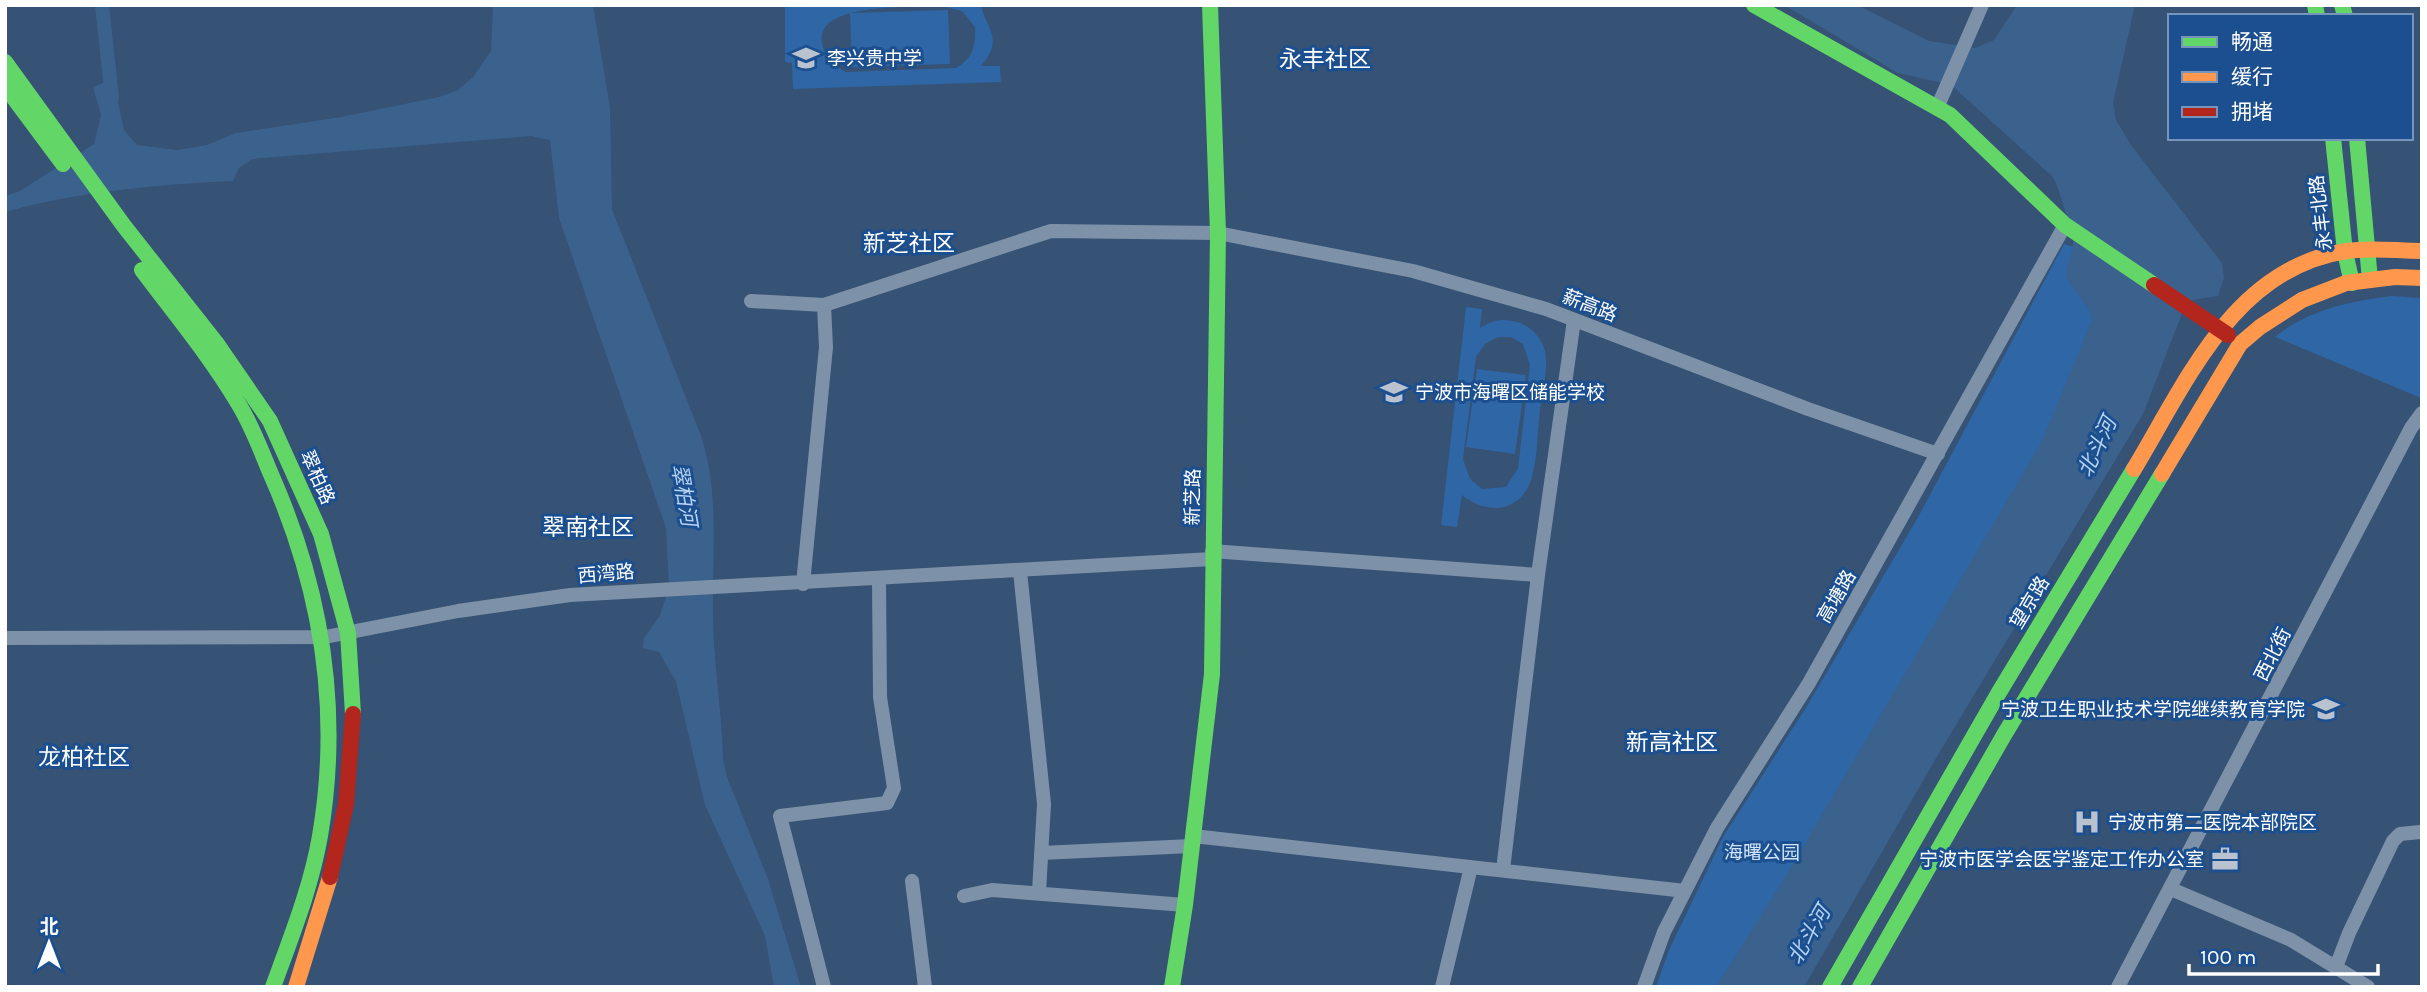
<svg xmlns="http://www.w3.org/2000/svg" width="2427" height="992" font-family="Karla,'Noto Sans SC',sans-serif">
	<rect width="100%" height="100%" fill="#365274"/>
	<path fill="#2f66a5" fill-rule="evenodd" d="M785,5H981C986,30 1005,38 981,66H1000L1001,82L793,89L792,63L785,62ZM946,7L962,11L975,27C976,45 973,59 956,68L846,72C834,66 824,56 822,43C815,0 918,8 946,7Z
		M948,10L950,64L852,67L850,13Z
		M2064,244L2074,247L2097,320L2041,448L1732,987H1656L1669,950L1723,837L1807,706L1917,519Z
		M2392,296L2422,298L2421,398L2275,337C2308,310 2350,301 2392,296Z
		M1466,307L1482,309L1480,328C1503,311 1537,322 1545,351C1549,367 1542,392 1540,410C1537,432 1538,459 1531,480C1520,513 1486,515 1462,495L1457,527L1441,525ZM1498,337H1511L1523,344L1530,365L1518,468L1506,487L1482,489L1470,479L1463,459L1476,357L1485,344Z
		M1477,369L1526,375L1515,454L1466,447Z"/>
	<path fill="#3b618d" d="M493,5H593L610,108L612,209L701,436C720,492 712,556 713,613C713,662 722,710 723,759L727,777L767,876L801,987H774L765,936L705,805L676,682L659,652L643,648L644,638L660,615L669,587L666,528L559,218L550,140L531,136L252,159L239,168L233,181C155,185 81,191 5,212V196L20,191L94,144L101,115L93,87L113,79L124,130L137,145L177,150L207,145L236,133L341,117L439,97L458,90L474,76L491,51Z
		M1784,5H1857L1929,41L1975,48L1994,40L2017,5H2135L2113,103L2116,120L2131,145L2222,263L2224,278L2218,296L2192,300L2185,306L2143,414L1935,760L1804,987H1716L1784,879L2042,441L2092,320L2089,310L2066,277C2066,264 2074,253 2073,240C2072,231 2057,183 2053,177L1951,85L1898,73Z"/>
	<g fill="none" stroke-linecap="round" stroke-linejoin="round">
		<path stroke="#3b618d" stroke-width="14" d="M102,5L112,98"/>
		<path stroke="#7d92a8" stroke-width="14" d="M1937,108L1982,5
			M751,301L824,305L1051,231L1218,233L1413,271L1546,309L1808,409L1938,454
			M1212,551L1538,575L1574,320
			M1020,571L1044,804L1039,892
			M803,584L826,347L824,305
			M5,638L325,637L458,611L570,595L1212,559
			M1193,836L1685,891
			M1041,853L1192,846
			M1503,870L1538,575
			M912,881L925,987
			M2171,889L2291,940L2368,987
			M964,896L992,890L1185,905
			M2336,967L2349,933L2393,841L2400,834L2420,832
			M824,987L780,816L887,803L894,788L880,697L879,579
			M1442,987L1471,867
			M1644,987L1664,932L1717,828L1809,683L2065,225
			M2118,987L2411,428L2422,413"/>
		<path stroke="#63d668" stroke-width="16" d="M1754,5L1950,115L2065,225L2154,285
			M2315,5L2317,16
			M2342,5L2345,16
			M5,62L124,226L217,344L270,421L321,534L348,633L353,714
			M5,86L63,164
			M2333,138L2345,252L2352,283
			M2357,138L2370,280
			M142,270C175,314 210,356 238,403C253,427 262,454 273,479C323,594 341,712 320,836C311,888 291,937 273,987
			M1172,987L1185,905L1212,674L1218,233L1210,5
			M1830,987L1998,694L2134,469
			M1860,987L2004,735L2162,474"/>
		<path stroke="#ff974d" stroke-width="16" d="M2134,469C2186,383 2234,267 2347,251C2372,247 2397,251 2422,251
			M2162,474L2240,344L2260,327L2302,300L2346,283L2395,277L2422,278
			M296,987L330,877"/>
		<path stroke="#b3261e" stroke-width="16" d="M2154,285L2228,335
			M330,877L346,804L353,714"/>
	</g>
	<defs>
		<g id="school-bare" transform="scale(2.1)"><path d="M0-5L7-2L0 1L-7-2ZM-4 1L0 2.5L4 1V4Q0 6-4 4Z" fill="#b9c2ce" stroke="#1b4f8f" stroke-width="2.5" paint-order="stroke"/></g>
		<g id="university-bare" transform="scale(2.1)"><path d="M0-5L7-2L0 1L-7-2ZM-4 1L0 2.5L4 1V4Q0 6-4 4Z" fill="#b9c2ce" stroke="#1b4f8f" stroke-width="2.5" paint-order="stroke"/></g>
		<g id="hospital-bare" transform="scale(2.1)"><path d="M-5-5h3v3.5h4V-5h3V5h-3V1.5h-4V5h-3Z" fill="#b9c2ce" stroke="#1b4f8f" stroke-width="2.5" paint-order="stroke"/></g>
		<g id="office-bare" transform="scale(2.1)"><path d="M-6-3h4V-5.5h4V-3h4V5H-6ZM-1-4.5V-3h2v-1.5ZM-6 0V1H6V0Z" fill="#b9c2ce" stroke="#1b4f8f" stroke-width="2.5" paint-order="stroke"/></g>
	</defs>
	<g fill-rule="evenodd">
		<use href="#school-bare" x="806" y="58"/>
		<use href="#school-bare" x="1394" y="392"/>
		<use href="#university-bare" x="2326" y="709"/>
		<use href="#hospital-bare" x="2087" y="822"/>
		<use href="#office-bare" x="2225" y="859"/>
	</g>
	<g text-anchor="middle" stroke-width="6" stroke-linejoin="round" paint-order="stroke">
		<g font-size="19" fill="#fff" stroke="#1b4f8f" text-anchor="start">
			<text x="827" y="65">李兴贵中学</text>
			<text x="1415" y="399">宁波市海曙区储能学校</text>
			<text x="2305" y="716" text-anchor="end">宁波卫生职业技术学院继续教育学院</text>
			<text x="2108" y="829">宁波市第二医院本部院区</text>
			<text x="2204" y="866" text-anchor="end">宁波市医学会医学鉴定工作办公室</text>
		</g>
		<g font-size="19" fill="#fff" stroke="#1b4f8f">
			<text transform="translate(2320 213) rotate(-97)" y="7">永丰北路</text>
			<text transform="translate(1590 305) rotate(21)" y="7">薪高路</text>
			<text transform="translate(318 477) rotate(66)" y="7">翠柏路</text>
			<text transform="translate(1192 497) rotate(-89)" y="7">新芝路</text>
			<text transform="translate(606 573) rotate(-5)" y="7">西湾路</text>
			<text transform="translate(1836 596) rotate(-60)" y="7">高塘路</text>
			<text transform="translate(2029 602) rotate(-59)" y="7">望京路</text>
			<text transform="translate(2272 654) rotate(-63)" y="7">西北街</text>
		</g>
		<g font-size="19" fill="#cfe3fa" stroke="#1b4f8f">
			<text x="1762" y="859">海曙公园</text>
		</g>
		<g font-size="21" font-style="italic" fill="#b5d3f5" stroke="#1b4f8f">
			<text transform="translate(2097 447) rotate(-65)" y="7">北斗河</text>
			<text transform="translate(684 495) rotate(80)" y="7">翠柏河</text>
			<text transform="translate(1809 935) rotate(-60)" y="7">北斗河</text>
		</g>
		<g font-size="23" fill="#fff" stroke="#1b4f8f">
			<text x="1325" y="67">永丰社区</text>
			<text x="909" y="251">新芝社区</text>
			<text x="588" y="535">翠南社区</text>
			<text x="1672" y="750">新高社区</text>
			<text x="84" y="765">龙柏社区</text>
		</g>
	</g>
	<rect width="2427" height="992" fill="none" stroke="#ffffff" stroke-width="14"/>
	<rect x="2168" y="14" width="245" height="126" fill="#1b4f8f" stroke="#7695bc" stroke-width="2"/>
	<rect x="2182" y="37" width="35" height="10" fill="#63d668" stroke="#7695bc" stroke-width="2"/>
	<text x="2231" y="49" font-size="21" fill="#ffffff">畅通</text>
	<rect x="2182" y="72" width="35" height="10" fill="#ff974d" stroke="#7695bc" stroke-width="2"/>
	<text x="2231" y="84" font-size="21" fill="#ffffff">缓行</text>
	<rect x="2182" y="107" width="35" height="10" fill="#b3261e" stroke="#7695bc" stroke-width="2"/>
	<text x="2231" y="119" font-size="21" fill="#ffffff">拥堵</text>
	<g transform="translate(49 943)" stroke="#1b4f8f" stroke-width="5" paint-order="stroke">
	<path d="M0-5L12 26L0 18L-12 26Z" fill="#ffffff"/>
	<text y="-10" font-size="19" font-weight="bold" text-anchor="middle" fill="#ffffff">北</text>
	</g>
	<path d="M2189 964v10h189v-10" fill="none" stroke="#ffffff" stroke-width="3.5"/>
	<text x="2200" y="964" font-size="21" fill="#ffffff" stroke="#1b4f8f" stroke-width="5" paint-order="stroke">100 m</text>
</svg>
